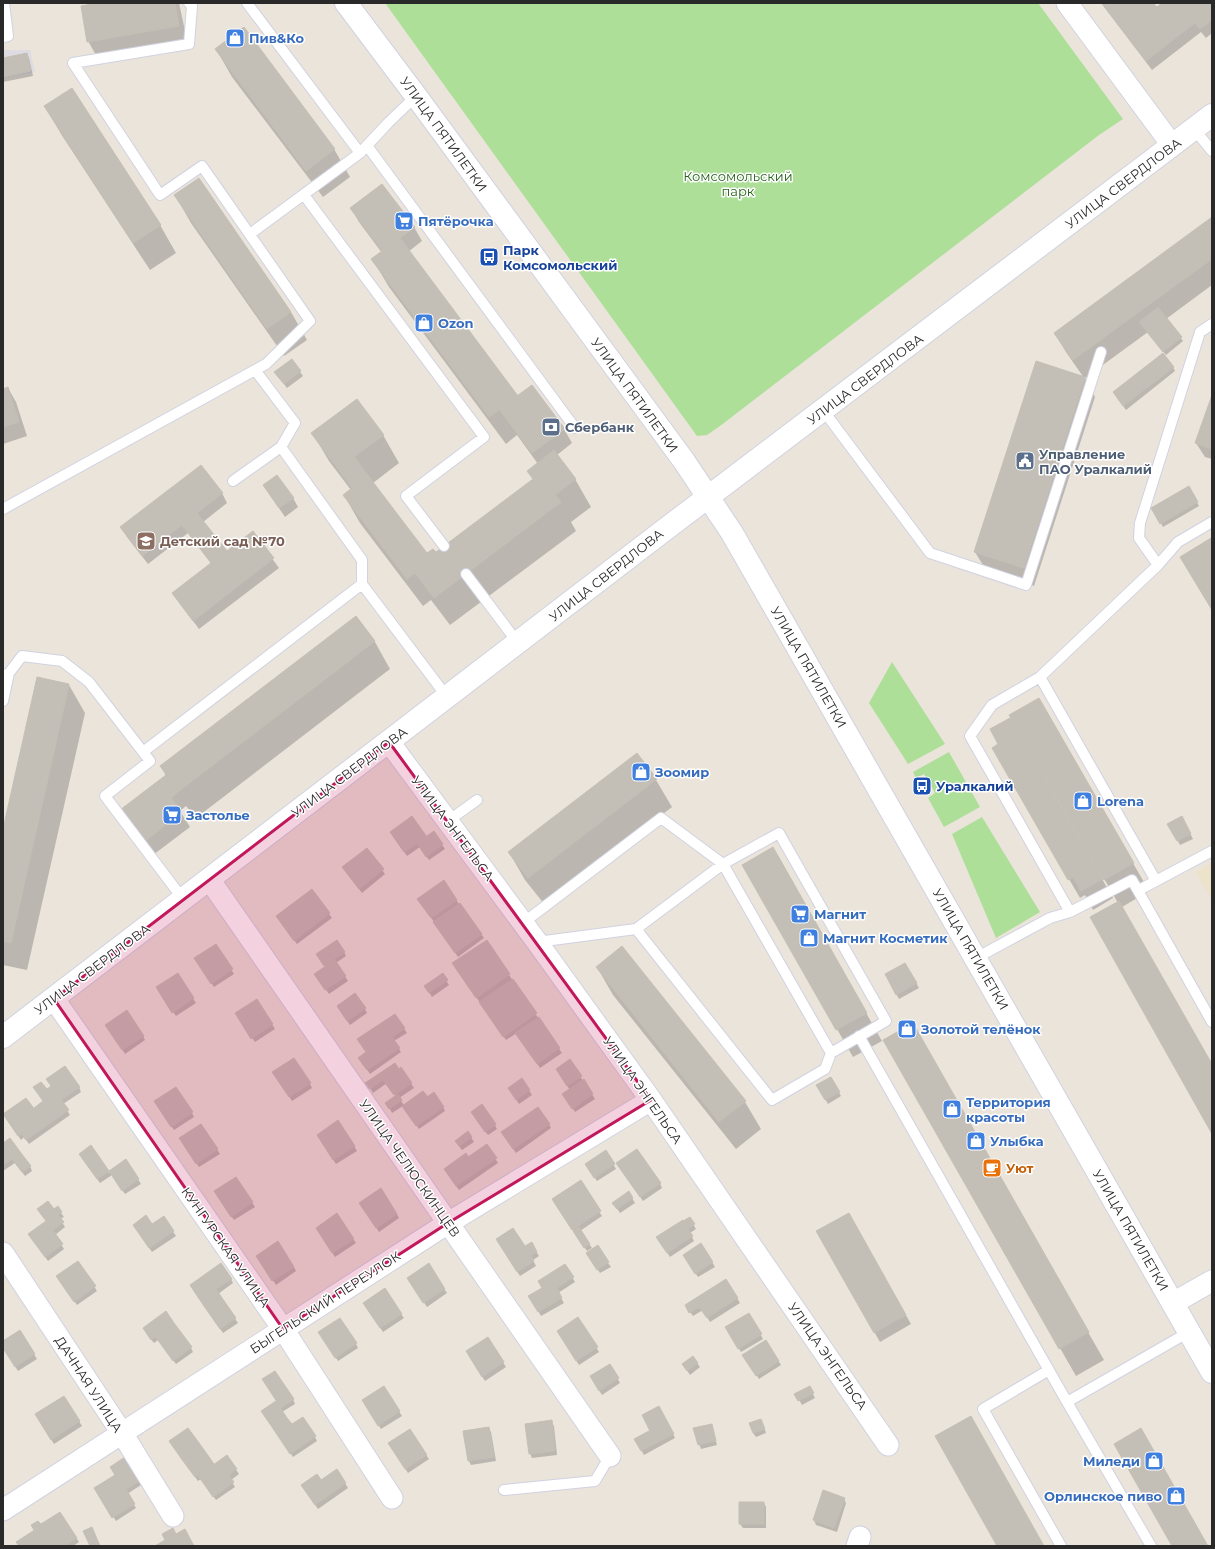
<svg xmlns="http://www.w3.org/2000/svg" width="1215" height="1549" font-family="Montserrat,sans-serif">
	<rect width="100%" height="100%" fill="#eae4db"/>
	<path fill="#dedbe3" d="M3,50H30L35,72L3,78Z"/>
	<path fill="#ece3ca" d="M1212,863V901L1196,872Z"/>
	<path fill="#addf99" d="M385,3H1038L1123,119L1099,135L720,426L707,435L697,436Z
		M892,662L945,744L908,764L869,703Z
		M949,752L980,807L944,827L928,798L935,793L924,774L916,778L913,772Z
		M982,817L1040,912L996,938L952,834Z"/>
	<path fill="#0003" d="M103,3H179L187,40L96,55L88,41Z
		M1101,3H1152L1156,9L1164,3H1212V33L1206,38L1201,32L1152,70Z
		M216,49L334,149L350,177L323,197L232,77Z
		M27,54L29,58L33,76L3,82V59Z
		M45,106L160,225L176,253L150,270L61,134Z
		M198,179L291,312L307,340L284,356L191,223L175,195Z
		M351,208L414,227L422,241L408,252L517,396L564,429L572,443L557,455L575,479L591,507L571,522L576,531L450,625L431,600L423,606L360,523L344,495L351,490L329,461L313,434L383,435L399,463L373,483L427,555L436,554L534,480L538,464L517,435L506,444L389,287L373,260L382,253L359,222Z
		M1212,218V285L1166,319L1183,341L1166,355L1148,332L1085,378L1095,397L1034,586L986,570L975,552L1084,378L1066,352L1055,334Z
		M291,360L303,376L287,388L278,376Z
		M1173,367L1175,371L1126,410L1114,393Z
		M8,388L16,402L27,436L3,444V390Z
		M1212,398V459L1205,457L1196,443Z
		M264,486L293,498L298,507L285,517Z
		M1189,488L1199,506L1163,527L1153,508Z
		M222,493L227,503L203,522L227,552L253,532L279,568L199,629L173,594L212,564L188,533L148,564L127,537L122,527Z
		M356,617L375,642L390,669L196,818L186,806L180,811L190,827L153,855L129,825L166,776L161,766Z
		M69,685L85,713L27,970L3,965V833Z
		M1039,699L1149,891L1122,907L1212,1066V1131L1118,903L1047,779L1045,780L1113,898L1093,910L1085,895L1080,898L993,748L1000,744L992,730L1012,718Z
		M656,780L672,807L545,905L525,880L509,852Z
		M1184,822L1193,839L1180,845L1169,824Z
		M434,833L445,849L429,860L420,847L407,856L393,836L426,838Z
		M367,849L385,874L362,893L343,868Z
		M773,849L882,1041L853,1057L743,865Z
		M443,882L484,938L458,957L421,903Z
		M311,890L332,918L297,944L279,920Z
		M486,941L562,1053L540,1068L517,1033L506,1040L456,968Z
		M216,945L234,974L214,987L198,963Z
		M344,952L346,956L336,963L348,981L329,994L318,978L326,967L320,959Z
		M905,964L919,988L899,999L886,975Z
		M597,967L745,1102L761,1129L736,1149L613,995Z
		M177,974L196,1003L176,1016L159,992Z
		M442,974L449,985L432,997L425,986Z
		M256,1000L275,1029L255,1042L239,1018Z
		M365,1009L367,1013L350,1025L340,1011Z
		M395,1015L407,1033L394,1041L401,1052L370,1074L362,1062L367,1053Z
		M912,1024L1104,1360L1076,1376L884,1040Z
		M109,1029L143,1036L145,1040L125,1054Z
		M570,1061L595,1099L575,1112L566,1098L570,1090L559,1074Z
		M401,1069L414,1088L399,1098L404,1105L427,1098L443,1107L445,1111L419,1129L403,1106L392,1113L389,1107L396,1096L387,1083L373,1093L367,1083Z
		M276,1076L310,1084L312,1088L292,1101Z
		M831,1078L841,1096L828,1104L818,1086Z
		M522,1080L532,1095L519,1104L512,1093Z
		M52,1087H79L81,1092L63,1104L70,1115L29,1144L24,1137L21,1140L7,1119L33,1110L44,1102L46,1091Z
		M158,1106L192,1113L194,1117L174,1130Z
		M474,1116L495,1125L497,1129L488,1135Z
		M549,1124L551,1128L516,1153L505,1137Z
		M201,1125L220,1154L199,1167L183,1143Z
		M468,1133L474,1142L462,1150L458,1145Z
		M320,1139L354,1146L357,1151L336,1164Z
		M3,1144L30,1166L32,1171L25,1176L15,1163L3,1171Z
		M487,1146L498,1163L459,1190L447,1173Z
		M91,1147L109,1173L126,1161L141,1184L125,1194L112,1175L100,1183L82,1158Z
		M606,1152L616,1169L597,1181L589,1169Z
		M620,1168L660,1183L662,1188L643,1201Z
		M236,1178L255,1207L234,1220L218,1196Z
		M580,1182L602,1216L580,1231L592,1248L587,1251L555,1204Z
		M629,1193L635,1203L620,1213L616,1207Z
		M363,1207L397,1214L399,1218L379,1232Z
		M53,1211L61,1213L64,1217L60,1219L65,1227L55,1235L64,1249L48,1261L29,1235L47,1222Z
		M848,1214L911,1324L880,1342L817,1232Z
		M163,1217L176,1236L152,1252L136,1229L152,1225Z
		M690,1219L696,1229L690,1233L694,1241L670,1257L657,1237Z
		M319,1232L353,1239L356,1243L335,1257Z
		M497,1240L524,1247L531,1243L539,1256L533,1260L536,1266L520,1276Z
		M701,1244L715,1267L698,1277L684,1255Z
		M590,1258L608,1263L611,1267L600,1273Z
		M260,1260L294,1267L296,1271L276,1285Z
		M78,1262L97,1291L77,1305L60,1281Z
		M565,1265L575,1282L558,1293L564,1303L541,1316L530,1296L543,1288Z
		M231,1279L233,1283L218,1294L238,1323L223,1333L193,1290Z
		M726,1280L740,1303L710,1322L703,1310L693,1316L686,1306Z
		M410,1282L444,1289L447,1293L427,1307Z
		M367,1307L401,1314L404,1318L383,1332Z
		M749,1314L763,1339L741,1352L726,1328Z
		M578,1318L599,1352L579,1365L558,1331Z
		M19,1331L37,1359L18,1371L3,1347V1342Z
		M146,1333L191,1348L193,1352L176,1364L158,1340L154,1343Z
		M322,1336L356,1344L358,1348L338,1361Z
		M487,1338L506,1367L485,1381L469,1356Z
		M766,1341L781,1365L759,1379L744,1355Z
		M697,1363L700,1367L690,1375L686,1369Z
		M610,1365L620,1383L602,1395L591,1377Z
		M383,1387L402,1416L381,1429L365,1405Z
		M809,1387L815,1398L802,1405L796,1394Z
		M64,1397L82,1426L54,1444L36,1415Z
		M293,1399L295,1404L282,1412L292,1426L315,1437L317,1441L293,1457L262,1411L277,1401Z
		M659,1407L675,1438L644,1455L635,1439L651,1431Z
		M551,1422L554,1426L557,1455L532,1458L530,1453Z
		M763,1424L766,1433L756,1437L753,1433Z
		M711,1425L717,1445L701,1449L694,1429Z
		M488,1428L491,1432L496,1461L471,1465L469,1461Z
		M188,1429L214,1465L226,1456L239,1474L231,1480L235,1487L216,1500L201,1479L198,1481L173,1446Z
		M392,1448L426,1455L429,1459L408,1473Z
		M125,1459L141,1485L127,1494L136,1508L116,1521L95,1488L116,1475Z
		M337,1470L348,1488L318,1509L305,1490L321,1481Z
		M844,1499L846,1503L837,1532L816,1525L814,1520Z
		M764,1503L766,1507V1528H743L740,1524Z
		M60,1513L79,1542L73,1546H19L35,1530L33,1526H40Z"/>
	<path fill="#c3beb6" stroke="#c5c0b5" d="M97,3H175L179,26L87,42L81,6Z
		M1102,3H1153L1157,7L1162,3H1212V20L1200,29L1195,23L1146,61Z
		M244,27L335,149L306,171L215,49Z
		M27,53L31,71L3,77V58Z
		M72,88L161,225L133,243L44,106Z
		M199,178L291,312L267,329L174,195Z
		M382,184L415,227L382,251L350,208Z
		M1212,217V259L1073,360L1054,333Z
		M400,238L518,396L489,417L371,259Z
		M1158,307L1182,337L1163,352L1139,322Z
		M1163,353L1174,367L1123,406L1113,392Z
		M292,359L301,371L284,384L274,372Z
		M1036,361L1085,377L1024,568L974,552Z
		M532,385L565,429L532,453L499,409Z
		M8,387L19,422L3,427V389Z
		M1212,395V449L1195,443Z
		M357,399L384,435L354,457L427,553L433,549L436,552L533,479L527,471L554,450L576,479L555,495L561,502L434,598L415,573L407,579L343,495L352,488L311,433Z
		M201,465L223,493L197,513L227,551L253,531L274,558L193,621L172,593L211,563L182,525L142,556L120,527Z
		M277,475L294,498L279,508L263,485Z
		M1189,486L1198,502L1160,524L1151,508Z
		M1211,538L1212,539V610L1180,557Z
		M356,616L375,641L179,791L160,766Z
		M37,677L69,684L11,943L3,941V829Z
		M1039,698L1134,863L1104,880L1009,715Z
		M1010,718L1103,879L1081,891L1073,877L1068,880L992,748L998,744L990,729Z
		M637,753L657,779L528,878L508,852Z
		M166,775L179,791L171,798L182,812L144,842L120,810Z
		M412,816L427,837L404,852L390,832Z
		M1182,816L1191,834L1177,841L1167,824Z
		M434,831L443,844L426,857L417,843Z
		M773,847L867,1013L836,1030L742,865Z
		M367,848L384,869L359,889L342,867Z
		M444,880L457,900L431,918L417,899Z
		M312,889L330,913L294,941L276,916Z
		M1119,901L1212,1064V1134L1090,917Z
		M460,903L482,934L455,953L433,922Z
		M337,940L345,952L324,966L316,954Z
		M487,940L510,974L476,998L452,963Z
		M216,944L233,969L211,984L194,958Z
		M622,946L746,1101L719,1122L596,967Z
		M335,960L346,976L325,990L314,974Z
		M905,963L917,983L896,995L885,974Z
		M178,973L194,998L172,1013L156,987Z
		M443,973L448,980L429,993L424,986Z
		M513,979L537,1013L503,1037L479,1002Z
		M355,993L366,1008L347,1021L337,1006Z
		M257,999L273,1024L251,1039L235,1013Z
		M127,1010L144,1036L122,1050L105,1025Z
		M395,1014L405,1028L392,1037L400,1048L367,1070L358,1058L366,1052L357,1039Z
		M539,1017L560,1048L537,1064L515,1033Z
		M913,1023L1089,1332L1059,1349L883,1040Z
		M294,1058L311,1083L289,1097L272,1072Z
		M570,1059L582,1076L567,1086L556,1069Z
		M395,1063L399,1069L401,1067L412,1083L394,1095L383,1080L370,1089L365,1083Z
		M65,1066L80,1087L61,1100L46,1079Z
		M831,1077L840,1092L825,1100L816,1085Z
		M522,1078L530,1090L516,1100L508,1088Z
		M584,1079L593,1094L572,1109L562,1094Z
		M41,1082L47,1089L51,1086L69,1110L46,1126L34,1108L43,1101L33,1087Z
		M176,1087L193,1112L171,1127L154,1101Z
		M423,1091L428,1097L406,1112L402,1106Z
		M434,1092L444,1107L416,1126L406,1112Z
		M398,1094L402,1100L389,1109L385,1103Z
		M26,1098L42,1119L18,1136L3,1114Z
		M482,1104L496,1124L485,1132L471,1112Z
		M538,1107L550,1124L513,1149L501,1132Z
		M42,1119L46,1126L26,1140L21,1134Z
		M338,1120L355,1146L333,1160L317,1135Z
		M201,1124L218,1149L196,1164L179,1138Z
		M468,1131L472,1137L459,1146L455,1141Z
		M10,1138L21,1153L3,1165V1143Z
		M487,1144L497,1158L478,1171L468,1157Z
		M91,1145L109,1171L97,1179L79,1154Z
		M637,1149L661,1183L640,1197L616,1163Z
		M606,1150L615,1164L594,1178L585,1164Z
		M21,1153L31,1166L22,1172L12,1159Z
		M466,1153L478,1171L456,1186L444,1169Z
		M126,1159L139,1179L122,1191L109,1171Z
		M236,1177L253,1202L231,1217L214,1191Z
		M581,1180L601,1211L572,1230L552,1199Z
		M381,1188L397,1214L376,1228L359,1203Z
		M629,1191L633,1198L617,1209L612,1203Z
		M48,1201L54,1209L58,1206L62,1212L58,1215L64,1222L53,1230L37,1209Z
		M337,1213L354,1239L332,1253L316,1228Z
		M849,1213L906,1315L874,1333L816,1231Z
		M146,1215L152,1224L143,1230L154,1245L149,1248L133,1225Z
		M164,1216L174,1231L154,1245L143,1230Z
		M690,1217L695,1224L688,1229L693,1236L667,1253L656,1237L683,1220V1221Z
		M46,1221L63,1244L45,1257L28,1234Z
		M579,1227L590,1244L584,1248L573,1231Z
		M513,1228L525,1246L532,1242L537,1252L531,1255L534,1261L517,1272L496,1239Z
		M278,1241L294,1267L272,1281L256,1256Z
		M701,1243L713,1262L695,1274L683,1255Z
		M598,1245L609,1262L597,1270L586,1253Z
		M78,1261L96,1286L74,1302L56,1276Z
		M221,1263L232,1279L216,1289L220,1295L204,1306L190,1285Z
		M429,1263L445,1289L423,1303L407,1278Z
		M565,1264L574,1277L557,1288L562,1298L538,1312L528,1296L542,1288L538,1281Z
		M726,1279L738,1298L707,1318L699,1307L689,1313L685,1305Z
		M385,1288L402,1314L380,1328L363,1303Z
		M220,1295L236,1318L220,1329L204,1306Z
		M166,1311L174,1323L151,1340L143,1328Z
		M749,1313L762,1334L738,1349L725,1327Z
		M578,1317L598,1347L576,1361L557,1331Z
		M340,1318L357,1343L335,1358L318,1332Z
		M174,1323L192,1347L173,1361L155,1336Z
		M20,1330L35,1354L15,1367L3,1348V1341Z
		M488,1337L504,1362L482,1377L466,1351Z
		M766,1340L779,1361L756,1376L742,1355Z
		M693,1356L698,1363L687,1371L682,1364Z
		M610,1364L619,1378L599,1391L590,1376Z
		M275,1371L294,1399L281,1408L262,1379Z
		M384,1386L400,1411L378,1426L362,1400Z
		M810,1386L814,1393L798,1401L794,1394Z
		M64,1396L80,1421L51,1440L35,1414Z
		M276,1401L287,1418L272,1427L261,1411Z
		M659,1406L674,1434L656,1443L642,1415Z
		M971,1416L1044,1546H997L935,1436Z
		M303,1417L316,1436L290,1454L272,1427L287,1418L292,1424Z
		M761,1419L765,1429L753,1433L749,1423Z
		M552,1420L555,1451L529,1454L525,1424Z
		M712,1424L716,1441L698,1445L693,1428Z
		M489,1427L494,1457L468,1461L463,1431Z
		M188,1428L202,1447L183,1461L169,1441Z
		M1141,1428L1179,1495L1208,1546H1172L1114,1444Z
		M410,1429L427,1455L405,1469L388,1443Z
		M649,1431L656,1443L641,1451L634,1439Z
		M202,1447L214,1464L195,1477L183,1461Z
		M227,1455L237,1469L229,1475L224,1469L204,1484L198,1476Z
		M125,1457L140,1481L126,1489L135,1504L112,1518L94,1488L115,1475L110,1467Z
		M224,1469L234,1482L213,1497L204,1484Z
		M337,1469L346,1483L331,1494L321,1480Z
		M317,1474L331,1494L315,1505L301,1485Z
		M823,1490L845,1498L834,1528L813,1520Z
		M739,1502H764V1524H739Z
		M60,1512L77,1538L64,1546H54L60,1542L47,1522L34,1530L31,1525L38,1521L41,1524Z
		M47,1522L60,1542L54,1546H19L16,1542Z
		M92,1527L100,1546H90L83,1531Z
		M173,1528L176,1534L185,1529L194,1546H155L165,1540L162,1534Z"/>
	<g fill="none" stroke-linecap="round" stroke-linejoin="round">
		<g stroke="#d0d2e1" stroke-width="12">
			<path id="lane" d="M247,3L360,153
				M3,37L8,36L4,3
				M1194,129L1212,151
				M368,147L575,428
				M304,195L484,437L406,496L444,546
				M250,234L360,153L388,123L416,96
				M255,370L295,423L281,447L362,560V584L447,697
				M823,410L930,553L1026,585L1101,352
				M233,481L281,447
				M3,509L266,364L310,321L202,166L160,195L73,63L189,44L192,6L189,3
				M1158,565L1178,542L1212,522
				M466,574L518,643
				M3,676L9,673L22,656L62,661L89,682L150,761L105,796L183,899
				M1040,677L1156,881
				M3,701L9,673
				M143,752L362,584
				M448,821L477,800
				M1139,890L1212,851
				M1070,912L970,736L992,705L1040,677L1158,565L1139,538L1140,523L1200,332L1212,324
				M523,923L661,818L723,864L779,833L886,1021L831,1053L825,1069L772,1100L636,929
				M537,942L636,929L723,864L831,1053
				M976,958L1050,918L1070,912L1132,880L1212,1022
				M859,1036L1067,1402L1151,1546
				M1049,1370L983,1409L1061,1546
				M1067,1402L1189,1332
				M504,1490L595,1481L610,1456"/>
		</g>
		<g stroke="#d0d2e1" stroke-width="23">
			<path id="street" d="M1067,3L1172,145
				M389,742L537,942L651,1100L888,1445
				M209,879L610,1456
				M54,999L283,1329L392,1498
				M3,1253L122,1433L173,1516
				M1173,1303L1212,1281
				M3,1510L448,1223L651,1100
				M857,1546L860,1537"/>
		</g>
		<g stroke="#d0d2e1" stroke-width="24">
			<path id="secondary" d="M346,3L416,96L684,461L732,533L1212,1372
				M3,1037L671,525L1212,115"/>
		</g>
		<use href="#lane" stroke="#fff" stroke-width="10"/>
		<use href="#street" stroke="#fff" stroke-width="21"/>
		<use href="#secondary" stroke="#fff" stroke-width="22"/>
	</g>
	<path fill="#c2185b" fill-opacity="0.2" stroke="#c2185b" stroke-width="3" stroke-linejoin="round" d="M389,742L651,1100L448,1223L283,1329L54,999Z"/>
	<defs>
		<g id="shop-square" transform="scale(1)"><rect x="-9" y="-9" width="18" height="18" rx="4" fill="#3f7fe0" stroke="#fff"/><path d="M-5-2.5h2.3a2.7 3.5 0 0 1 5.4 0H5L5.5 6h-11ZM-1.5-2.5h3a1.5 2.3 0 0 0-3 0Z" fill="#fff"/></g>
		<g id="supermarket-square" transform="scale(1)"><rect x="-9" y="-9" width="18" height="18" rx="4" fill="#3f7fe0" stroke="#fff"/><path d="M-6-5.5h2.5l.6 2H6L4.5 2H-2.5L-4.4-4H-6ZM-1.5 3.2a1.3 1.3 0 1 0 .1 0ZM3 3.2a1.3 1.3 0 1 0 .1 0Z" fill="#fff"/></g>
		<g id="bus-square" transform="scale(1)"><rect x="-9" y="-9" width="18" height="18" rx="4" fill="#1a4fb4" stroke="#fff"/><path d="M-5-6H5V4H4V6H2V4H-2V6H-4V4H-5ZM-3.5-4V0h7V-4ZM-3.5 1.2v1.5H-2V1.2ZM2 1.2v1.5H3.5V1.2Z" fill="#fff"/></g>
		<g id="bank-square" transform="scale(1)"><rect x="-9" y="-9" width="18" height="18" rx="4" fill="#5c6f8a" stroke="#fff"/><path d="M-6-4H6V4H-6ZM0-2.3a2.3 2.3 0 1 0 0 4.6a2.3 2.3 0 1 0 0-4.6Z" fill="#fff"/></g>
		<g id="civic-square" transform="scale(1)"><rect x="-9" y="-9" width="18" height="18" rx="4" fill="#5c6f8a" stroke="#fff"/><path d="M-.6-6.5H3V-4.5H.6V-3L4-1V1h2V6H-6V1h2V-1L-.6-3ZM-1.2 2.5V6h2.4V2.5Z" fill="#fff"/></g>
		<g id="school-square" transform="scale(1)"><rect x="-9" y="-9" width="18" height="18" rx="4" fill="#8d6e63" stroke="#fff"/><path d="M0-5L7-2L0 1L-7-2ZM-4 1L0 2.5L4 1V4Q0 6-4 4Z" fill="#fff"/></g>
		<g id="cafe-square" transform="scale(1)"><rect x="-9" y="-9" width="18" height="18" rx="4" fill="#e8710a" stroke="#fff"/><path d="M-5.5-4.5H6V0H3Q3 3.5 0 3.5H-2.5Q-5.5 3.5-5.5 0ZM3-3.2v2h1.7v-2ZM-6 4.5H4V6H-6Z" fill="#fff"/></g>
	</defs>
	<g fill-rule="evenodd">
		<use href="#shop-square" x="235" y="38"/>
		<use href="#supermarket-square" x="404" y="221"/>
		<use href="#bus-square" x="489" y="257"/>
		<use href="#shop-square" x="424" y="323"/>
		<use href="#bank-square" x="551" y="427"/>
		<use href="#civic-square" x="1025" y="461"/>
		<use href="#school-square" x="146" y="541"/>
		<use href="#shop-square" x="641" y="772"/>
		<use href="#bus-square" x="922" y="786"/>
		<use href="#shop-square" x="1083" y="801"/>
		<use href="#supermarket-square" x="172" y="815"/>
		<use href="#supermarket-square" x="800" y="914"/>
		<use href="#shop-square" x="809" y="938"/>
		<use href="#shop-square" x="907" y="1029"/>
		<use href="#shop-square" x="952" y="1109"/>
		<use href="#shop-square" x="976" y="1141"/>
		<use href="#cafe-square" x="992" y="1168"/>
		<use href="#shop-square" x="1154" y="1461"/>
		<use href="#shop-square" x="1176" y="1496"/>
	</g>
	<g text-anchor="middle" stroke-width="3" stroke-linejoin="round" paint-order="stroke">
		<g font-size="13" font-weight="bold" fill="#366cbe" stroke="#fff" text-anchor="start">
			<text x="249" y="43">Пив&amp;Ко</text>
			<text x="418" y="226">Пятёрочка</text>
			<text x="438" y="328">Ozon</text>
			<text x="655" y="777">Зоомир</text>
			<text x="1097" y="806">Lorena</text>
			<text x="186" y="820">Застолье</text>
			<text x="814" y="919">Магнит</text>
			<text x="823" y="943">Магнит Косметик</text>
			<text x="921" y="1034">Золотой телёнок</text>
			<text x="966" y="1107">Территория<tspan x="966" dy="15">красоты</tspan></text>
			<text x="990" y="1146">Улыбка</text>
			<text x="1140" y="1466" text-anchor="end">Миледи</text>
			<text x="1162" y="1501" text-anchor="end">Орлинское пиво</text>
		</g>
		<g font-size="13" fill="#292929" stroke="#fff">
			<text transform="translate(444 134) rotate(54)" y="5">УЛИЦА ПЯТИЛЕТКИ</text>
			<text transform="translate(1123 183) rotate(-37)" y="5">УЛИЦА СВЕРДЛОВА</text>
			<text transform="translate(865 379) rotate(-37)" y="5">УЛИЦА СВЕРДЛОВА</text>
			<text transform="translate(635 395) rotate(54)" y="5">УЛИЦА ПЯТИЛЕТКИ</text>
			<text transform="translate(606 575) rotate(-38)" y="5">УЛИЦА СВЕРДЛОВА</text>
			<text transform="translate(809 667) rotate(60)" y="5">УЛИЦА ПЯТИЛЕТКИ</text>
			<text transform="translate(349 772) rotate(-37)" y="5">УЛИЦА СВЕРДЛОВА</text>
			<text transform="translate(453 828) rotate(53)" y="5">УЛИЦА ЭНГЕЛЬСА</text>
			<text transform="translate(971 949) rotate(60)" y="5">УЛИЦА ПЯТИЛЕТКИ</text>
			<text transform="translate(92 969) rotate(-37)" y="5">УЛИЦА СВЕРДЛОВА</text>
			<text transform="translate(643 1090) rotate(55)" y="5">УЛИЦА ЭНГЕЛЬСА</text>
			<text transform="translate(410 1168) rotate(55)" y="5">УЛИЦА ЧЕЛЮСКИНЦЕВ</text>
			<text transform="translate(1131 1230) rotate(60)" y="5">УЛИЦА ПЯТИЛЕТКИ</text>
			<text transform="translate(226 1247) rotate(55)" y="5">КУНГУРСКАЯ УЛИЦА</text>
			<text transform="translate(325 1302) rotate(-33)" y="5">БЫГЕЛЬСКИЙ ПЕРЕУЛОК</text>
			<text transform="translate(828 1356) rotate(55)" y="5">УЛИЦА ЭНГЕЛЬСА</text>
			<text transform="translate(89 1384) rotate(57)" y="5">ДАЧНАЯ УЛИЦА</text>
		</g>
		<g font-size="13" fill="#27621c" stroke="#fff">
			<text x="738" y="181">Комсомольский<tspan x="738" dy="15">парк</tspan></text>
		</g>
		<g font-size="13" font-weight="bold" fill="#164399" stroke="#fff" text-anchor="start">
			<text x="503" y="255">Парк<tspan x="503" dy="15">Комсомольский</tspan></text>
			<text x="936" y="791">Уралкалий</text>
		</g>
		<g font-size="13" font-weight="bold" fill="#4e5e75" stroke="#fff" text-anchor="start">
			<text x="565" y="432">Сбербанк</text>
			<text x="1039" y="459">Управление<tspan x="1039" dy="15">ПАО Уралкалий</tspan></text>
		</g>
		<g font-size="13" font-weight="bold" fill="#785e54" stroke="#fff" text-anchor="start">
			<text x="160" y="546">Детский сад №70</text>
		</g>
		<g font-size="13" font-weight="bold" fill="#c56008" stroke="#fff" text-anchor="start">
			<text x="1006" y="1173">Уют</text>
		</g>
	</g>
	<rect width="1215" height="1549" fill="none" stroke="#292929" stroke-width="8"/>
</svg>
